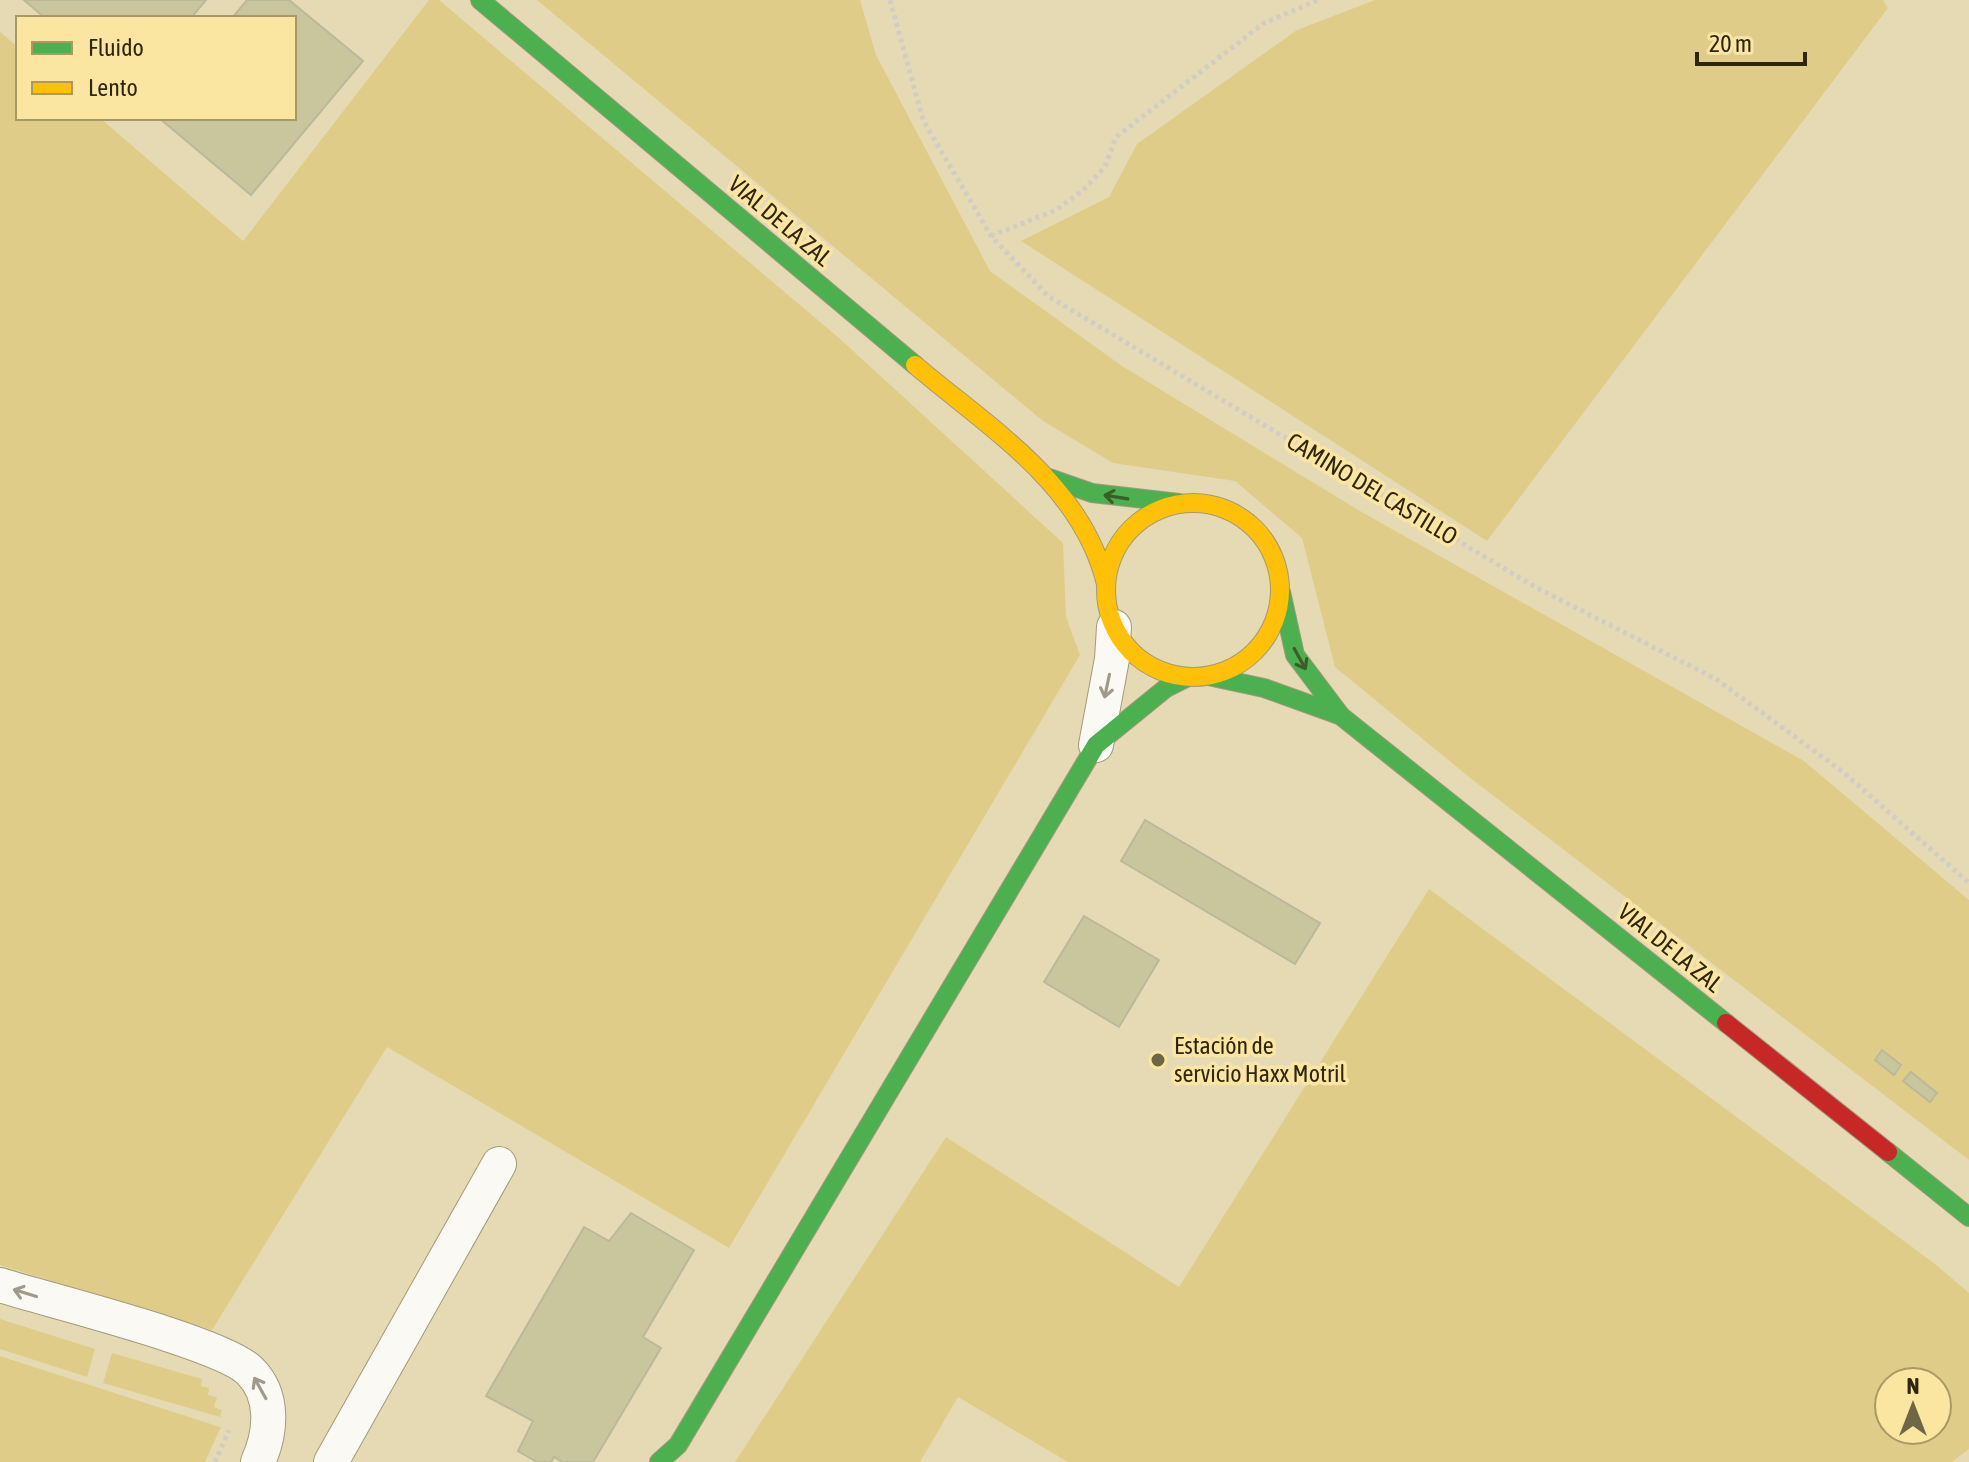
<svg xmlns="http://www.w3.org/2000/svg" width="1969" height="1462" font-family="'Asap Condensed',sans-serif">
	<rect width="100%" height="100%" fill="#e6dab5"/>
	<path fill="#e0cc89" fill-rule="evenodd" d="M429,0H439L839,338L1063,543L1066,617L1080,655L729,1248L387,1047L212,1330L0,1265V32L18,47V118H100L243,241Z
		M537,0H860L876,55L990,271L1122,366L1360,511L1804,761L1969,900V1160L1469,777L1335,667L1302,538L1235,481L1113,463L1043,421Z
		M1375,0H1883L1888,8L1487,541L1021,241L1109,197L1137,144L1297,30Z
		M1429,889L1935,1264L1969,1293V1449L1952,1462H1068L958,1397L920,1462H735L946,1137L1179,1287ZM1889,1382H1937V1430H1889Z
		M0,1319L95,1349L87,1377L0,1349Z
		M112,1353L202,1379L201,1386L209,1388L208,1395L217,1397L214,1407L222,1410L220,1417L103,1383Z
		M0,1356L220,1427H221L205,1462H0Z"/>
	<path fill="#c9c69e" stroke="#bcb89b" stroke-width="2" d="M24,0H206L191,18H45Z
		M247,0H289L363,61L251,195L159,118H294V18H232Z
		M1145,820L1320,923L1295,964L1121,861Z
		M1084,916L1159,960L1119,1027L1044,982Z
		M1882,1050L1901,1065L1894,1075L1875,1060Z
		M1911,1072L1937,1093L1930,1102L1903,1081Z
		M631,1213L694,1250L643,1337L661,1348L593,1462H563L554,1457L551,1462H537L518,1451L533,1421L486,1396L584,1227L609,1241Z"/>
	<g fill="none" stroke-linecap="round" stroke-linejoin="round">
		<g stroke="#a39a7c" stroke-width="36">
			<path id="street" d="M1096,745L1112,659L1114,627
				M0,1285C47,1300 223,1343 250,1371C275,1396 271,1433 258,1462
				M331,1462L499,1164"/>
		</g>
		<g stroke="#a39a7c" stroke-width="20">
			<path id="fast" d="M480,0L915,365
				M1049,478L1092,493L1179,503
				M1281,592L1295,655L1341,716L1726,1023
				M1208,676L1264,688L1339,715
				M1888,1152L1969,1217
				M659,1462L678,1445L1096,745L1166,688L1188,677"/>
		</g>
		<g stroke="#a39a7c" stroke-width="20">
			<path id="slow" d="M915,365C989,428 1082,484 1106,584
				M1106 590a87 87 0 1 1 174 0a87 87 0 1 1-174 0Z"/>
		</g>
		<g stroke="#a39a7c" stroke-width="20">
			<path id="jam" d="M1726,1023L1888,1152"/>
		</g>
		<path stroke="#d1cdc2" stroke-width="5" stroke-dasharray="4 4" stroke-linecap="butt" d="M890,0L923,120L991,236L1048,296L1537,588L1716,679L1843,772L1969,883
			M991,236L1056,210L1082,191L1105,167L1116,137L1264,23L1318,0
			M215,1462L229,1430"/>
		<use href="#street" stroke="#fbf9f4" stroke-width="34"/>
		<use href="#fast" stroke="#4caf50" stroke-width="18"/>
		<use href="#slow" stroke="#ffc107" stroke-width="18"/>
		<use href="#jam" stroke="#c62828" stroke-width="18"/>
	</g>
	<defs><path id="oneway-shaft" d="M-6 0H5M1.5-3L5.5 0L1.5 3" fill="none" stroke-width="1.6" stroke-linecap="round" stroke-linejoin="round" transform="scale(2)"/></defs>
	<g stroke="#3b5d27">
		<use href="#oneway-shaft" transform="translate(1116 497) rotate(-171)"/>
		<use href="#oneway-shaft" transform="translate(1300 659) rotate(61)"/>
	</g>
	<g stroke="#9f9a8b">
		<use href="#oneway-shaft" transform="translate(1107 686) rotate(102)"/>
		<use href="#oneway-shaft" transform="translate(25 1293) rotate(-163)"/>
		<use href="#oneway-shaft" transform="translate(260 1388) rotate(-119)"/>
	</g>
	<circle fill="#6f6646" stroke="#fae5a1" stroke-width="3" cx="1158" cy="1060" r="8"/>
	<g text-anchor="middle" stroke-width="7" stroke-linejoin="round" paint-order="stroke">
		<g font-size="24" fill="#2f270b" stroke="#fae5a1">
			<text transform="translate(780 221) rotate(40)" y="8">VIAL DE LA ZAL</text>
			<text transform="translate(1372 489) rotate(31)" y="8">CAMINO DEL CASTILLO</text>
			<text transform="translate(1670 948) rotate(39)" y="8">VIAL DE LA ZAL</text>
		</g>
		<g font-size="24" fill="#2f270b" stroke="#fae5a1" text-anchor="start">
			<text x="1174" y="1054">Estación de<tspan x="1174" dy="28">servicio Haxx Motril</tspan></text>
		</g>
	</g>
	<rect x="16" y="16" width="280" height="104" fill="#fae5a1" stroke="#a99965" stroke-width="2"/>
	<rect x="32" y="42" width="40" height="12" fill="#4caf50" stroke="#a99965" stroke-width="2"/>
	<text x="88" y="56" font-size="24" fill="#2f270b">Fluido</text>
	<rect x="32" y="82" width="40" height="12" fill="#ffc107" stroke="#a99965" stroke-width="2"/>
	<text x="88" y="96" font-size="24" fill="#2f270b">Lento</text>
	<g transform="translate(1913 1406)"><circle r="38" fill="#fae5a1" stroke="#a99965" stroke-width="2"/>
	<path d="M0-6L14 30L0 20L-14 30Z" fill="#6f6646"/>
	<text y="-12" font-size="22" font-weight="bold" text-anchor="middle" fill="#2f270b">N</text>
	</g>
	<path d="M1697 52v12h108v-12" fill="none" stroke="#2f270b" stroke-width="4"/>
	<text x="1709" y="52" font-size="24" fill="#2f270b" stroke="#fae5a1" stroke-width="6" paint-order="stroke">20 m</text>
</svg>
